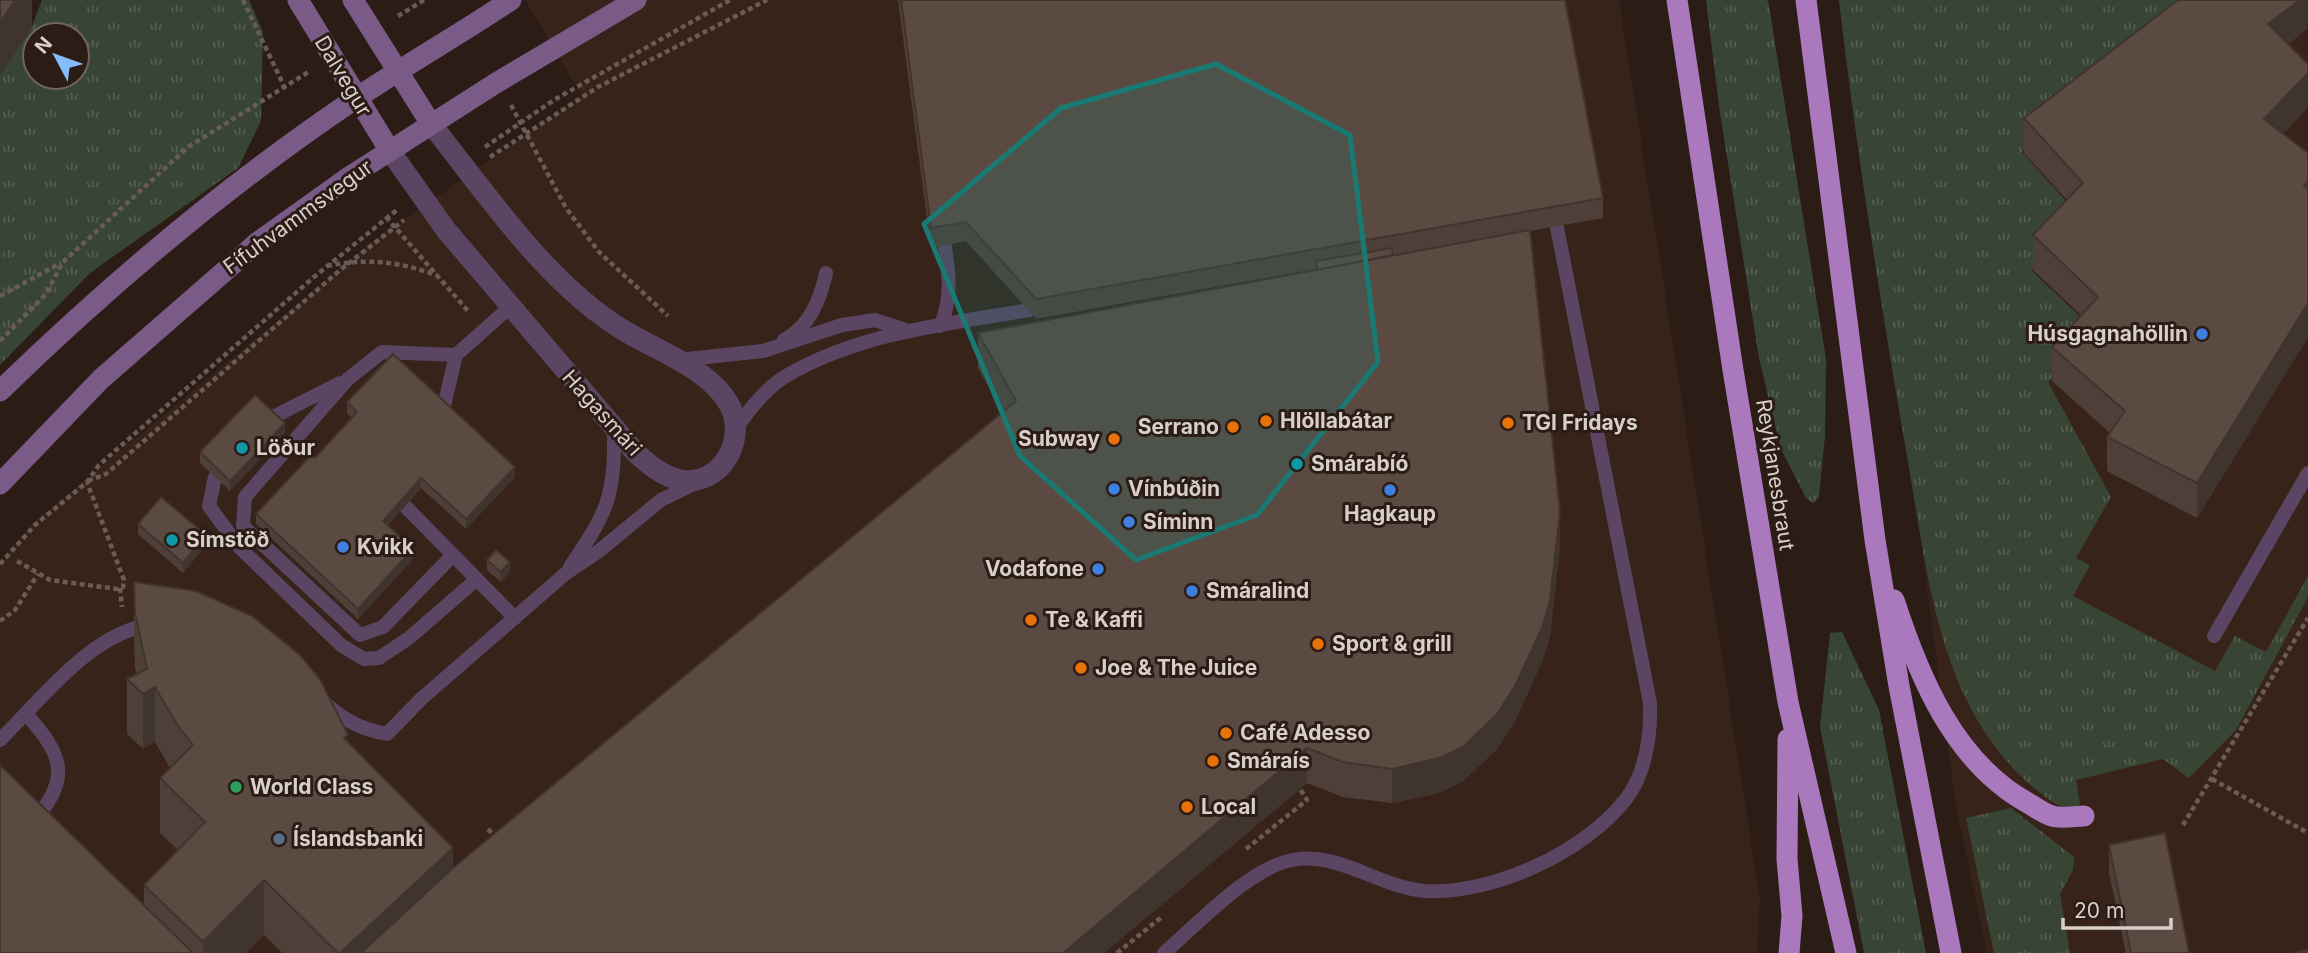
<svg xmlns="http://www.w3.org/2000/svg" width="2308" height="953" font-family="Inter,sans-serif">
	<defs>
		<pattern id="grass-tufts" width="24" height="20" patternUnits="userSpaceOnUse" patternTransform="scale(1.75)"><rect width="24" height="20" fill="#384534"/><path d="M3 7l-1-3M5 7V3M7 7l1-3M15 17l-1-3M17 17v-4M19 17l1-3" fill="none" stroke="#545f50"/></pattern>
	</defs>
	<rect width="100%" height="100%" fill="#2b1c16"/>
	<path fill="#38231a" d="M525,0H1619L1760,899L1757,953H0V564L33,523L375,240L582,96Z
		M1850,0H2308V953H1987L1956,807Z"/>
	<path fill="url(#grass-tufts)" fill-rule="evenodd" d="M42,0H249L263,32L261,121L238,168L90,273L0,365V75L32,26ZM35,35H77V77H35Z
		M1706,0H1768L1826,359L1825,436L1819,497L1813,503L1806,498L1781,449L1759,358L1720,113Z
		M1839,0H2220L2022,152L2081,218L2031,270L2095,331L2048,382L2111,497L2076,558L2090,565L2073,596L2215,671L2235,636L2266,652L2308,576V597L2236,730L2189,778L2163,759L2076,780L2080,805C2063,812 2052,802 2038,791C1999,761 1969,713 1952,666C1926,594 1918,515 1904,439C1879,293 1856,147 1839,0Z
		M1842,632L1879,710L1926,953H1864L1820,727L1830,633Z
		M2011,808L2074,857L2073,870L2060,894L2070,953H1994L1966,818Z"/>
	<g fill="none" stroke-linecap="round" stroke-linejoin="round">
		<path stroke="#695c57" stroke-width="4.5" stroke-dasharray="5 3.5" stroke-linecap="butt" d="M243,0L284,86
			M398,16L424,0
			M511,105L566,208L599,252L668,316
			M485,147L554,100L730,0
			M490,157L598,87L767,0
			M386,217L468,311
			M327,266C368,258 399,261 438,276
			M0,296L61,263
			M0,341L46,294L63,262L188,147L310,71
			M88,481L106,474L340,270L404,220
			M17,561L50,580L117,589L123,587L124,580L87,482
			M0,564L35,525L87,482L99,465L314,277L398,209
			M120,588L122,607
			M0,621L15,610L38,574
			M2212,779L2308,833
			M2183,825L2308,618
			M488,829L497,839
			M1246,849L1307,800L1300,789
			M1117,953L1163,916"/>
		<path stroke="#5a4662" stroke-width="14" d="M940,326C955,295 947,262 942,229
			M784,340C810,326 820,300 826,273
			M678,360L763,351L842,325L875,320L905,330
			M443,410L456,355L510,307
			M269,419L340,383
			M738,426C751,407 766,388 786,376C859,333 947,324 1029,310
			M215,477L209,506L239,547L341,645L364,659L379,658L409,638L477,579
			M405,506L515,618
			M453,555L383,627L360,635L243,526L245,497L348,379L382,352L456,355
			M570,567C608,511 615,497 614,428
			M2214,636L2308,473
			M325,703C345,721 361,729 387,734L421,699L565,574L599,551L661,500L698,482
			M26,714C62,754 72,777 34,821
			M0,740C43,698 89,634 152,624
			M1164,953C1198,924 1248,869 1292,860C1339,851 1378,887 1425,891C1492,895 1585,852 1626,799C1647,771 1651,736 1650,703L1553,207"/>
		<path stroke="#5a4662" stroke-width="21" d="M390,151L446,230L635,452C648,464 662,476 680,480C721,487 747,440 730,406C711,369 657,351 623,330C546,283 487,194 431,124"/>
		<path stroke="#7a5a86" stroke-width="21" d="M298,0L390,151
			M353,0L431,124
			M0,391C110,284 227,185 355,99C406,65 460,34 511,0
			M0,484L101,379L258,242L349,177L496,83L636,0"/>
		<path stroke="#aa78bc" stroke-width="21" d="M1677,0L1733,370L1788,702L1846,953
			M1806,0L1875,540L1899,686L1951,953
			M1894,600C1919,677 1954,762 2028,803C2035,807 2044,814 2052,816C2061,819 2075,816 2084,816
			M1788,739L1787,859L1792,916L1789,953"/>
	</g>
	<path fill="#4e4039" d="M898,0H1565L1603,198V218L1530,231L1560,547L1550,636L1542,662L1515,721L1497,749L1463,781L1439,793L1392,803L1343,797L1307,783L1104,953H282L264,935L246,953H0L144,905V885L178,850L160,833V778L170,768L155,742L143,749L127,734V679L137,675L135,667L134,636V582L348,743L453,868L1003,412L978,368V333L1316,270V269L1036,319L966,241L931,248Z
		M2308,0V28L2288,44L2308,64V107L2283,134L2308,153V337L2197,518L2107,471V437L2110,433L2052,381V347L2081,315L2033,270V235L2067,200L2024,153V118Z
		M347,402L515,477L466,529L421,488L388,525L413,559L358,619L256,524V514L315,458L352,418L347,413Z
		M285,433L230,491L200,463V452Z
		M138,524L206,545L183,573L138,534Z
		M487,560L510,572L501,582L487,570Z
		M2109,845L2189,953H2126L2109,873Z"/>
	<path fill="#40342e" d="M15,0H32V26L0,75V23Z
		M2300,0H2308V28L2268,59V24Z
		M2308,73V107L2264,154V119Z
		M2308,303V337L2197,518V483Z
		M285,423V433L230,491V481Z
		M515,467V477L466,529V519Z
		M421,478V488L383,531V521Z
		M1560,512V547L1550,636L1542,662L1515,721L1497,749L1463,781L1439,793L1392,803V769Z
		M206,535V545L183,573V563Z
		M413,549V559L358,619V609Z
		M510,562V572L501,582V572Z
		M155,687V742L143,749V694Z
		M1307,748V783L1104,953H1063Z
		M453,848V903L399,953H340Z
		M264,880V935L246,953H203V942Z"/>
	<path fill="#5b4a42" stroke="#40342e" stroke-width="2" d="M0,0H15L0,23Z
		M901,0H1565L1603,198L1036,299L966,222L931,228Z
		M2178,0H2300L2268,24L2308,64V73L2264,119L2308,153V182L2304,186L2308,188V303L2197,483L2107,437L2125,411L2052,347L2098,297L2033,235L2083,183L2024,118Z
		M1530,230L1560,512L1550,601L1542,628L1515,686L1497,714L1463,747L1439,758L1392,769L1343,762L1307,748L1063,953H361L453,868L1016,401L978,333Z
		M1392,248L1393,255L1317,270L1316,261Z
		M393,354L515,467L466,519L421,478L383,521L413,549L358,609L256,514L311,455L315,458L357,412L347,402Z
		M255,395L285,423L230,481L200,452Z
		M161,497L206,535L183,563L138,524Z
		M496,550L510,562L501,572L487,560Z
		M134,582L196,591L252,616L300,655L320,679L348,735L344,738L453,848L340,953H338L264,880L203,942L144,885L205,822L160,778L193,745L178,726L155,687L143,694L127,679L147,669L135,613Z
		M0,765L193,953H0Z
		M2165,833L2189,953H2131L2109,845Z
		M2308,950V953H2294Z"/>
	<path fill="#197a73" fill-opacity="0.2" stroke="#197a73" stroke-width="5" stroke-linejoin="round" d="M1216,64L1350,135L1378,362L1257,515L1136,560L1020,456L924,224L1061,108Z"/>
	<g fill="#3f7fe0" stroke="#2b1c16" stroke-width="2.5">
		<circle cx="2202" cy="334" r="7"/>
		<circle cx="1114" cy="489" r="7"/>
		<circle cx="1390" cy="490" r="7"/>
		<circle cx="1129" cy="522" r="7"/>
		<circle cx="343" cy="547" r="7"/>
		<circle cx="1098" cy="569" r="7"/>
		<circle cx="1192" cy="591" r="7"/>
	</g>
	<g fill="#e8710a" stroke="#2b1c16" stroke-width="2.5">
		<circle cx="1266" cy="421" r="7"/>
		<circle cx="1508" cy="423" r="7"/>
		<circle cx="1233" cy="427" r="7"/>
		<circle cx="1114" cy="439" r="7"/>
		<circle cx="1031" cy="620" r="7"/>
		<circle cx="1318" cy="644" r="7"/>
		<circle cx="1081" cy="668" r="7"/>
		<circle cx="1226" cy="733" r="7"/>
		<circle cx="1213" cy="761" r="7"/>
		<circle cx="1187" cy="807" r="7"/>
	</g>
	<g fill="#0f9aa8" stroke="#2b1c16" stroke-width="2.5">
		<circle cx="242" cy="448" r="7"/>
		<circle cx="1297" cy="464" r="7"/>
		<circle cx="172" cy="540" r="7"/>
	</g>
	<circle fill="#2e9e5b" stroke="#2b1c16" stroke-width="2.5" cx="236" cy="787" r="7"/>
	<circle fill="#5c6f8a" stroke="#2b1c16" stroke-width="2.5" cx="279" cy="839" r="7"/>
	<g text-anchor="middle" stroke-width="6" stroke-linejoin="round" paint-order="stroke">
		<g font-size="21" fill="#d9cfca" stroke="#2b1c16">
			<text transform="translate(343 76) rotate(59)" y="7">Dalvegur</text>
			<text transform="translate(298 217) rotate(-36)" y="7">Fífuhvammsvegur</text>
			<text transform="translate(602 413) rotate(48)" y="7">Hagasmári</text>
			<text transform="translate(1775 475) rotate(81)" y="7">Reykjanesbraut</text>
		</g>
		<g font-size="21" font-weight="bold" fill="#d9cfca" stroke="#2b1c16" text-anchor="start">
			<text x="2188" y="341" text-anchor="end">Húsgagnahöllin</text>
			<text x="1280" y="428">Hlöllabátar</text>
			<text x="1522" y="430">TGI Fridays</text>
			<text x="1219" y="434" text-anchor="end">Serrano</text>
			<text x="1100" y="446" text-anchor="end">Subway</text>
			<text x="256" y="455">Löður</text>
			<text x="1311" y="471">Smárabíó</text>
			<text x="1128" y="496">Vínbúðin</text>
			<text x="1390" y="521" text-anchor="middle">Hagkaup</text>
			<text x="1143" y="529">Síminn</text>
			<text x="186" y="547">Símstöð</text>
			<text x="357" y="554">Kvikk</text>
			<text x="1084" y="576" text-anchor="end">Vodafone</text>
			<text x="1206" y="598">Smáralind</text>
			<text x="1045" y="627">Te &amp; Kaffi</text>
			<text x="1332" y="651">Sport &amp; grill</text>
			<text x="1095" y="675">Joe &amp; The Juice</text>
			<text x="1240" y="740">Café Adesso</text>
			<text x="1227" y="768">Smáraís</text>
			<text x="250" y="794">World Class</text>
			<text x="1201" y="814">Local</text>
			<text x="293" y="846">Íslandsbanki</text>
		</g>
	</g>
	<g transform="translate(56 56) rotate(311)"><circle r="33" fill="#2b1c16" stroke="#71645e" stroke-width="2"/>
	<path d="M0-5L12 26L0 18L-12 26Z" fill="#84bcfb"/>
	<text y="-10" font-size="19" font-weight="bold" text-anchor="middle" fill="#d9cfca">N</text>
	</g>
	<path d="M2063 918v10h108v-10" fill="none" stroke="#d9cfca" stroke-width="3.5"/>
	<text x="2074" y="918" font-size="21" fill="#d9cfca" stroke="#2b1c16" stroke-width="5" paint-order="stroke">20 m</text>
</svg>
